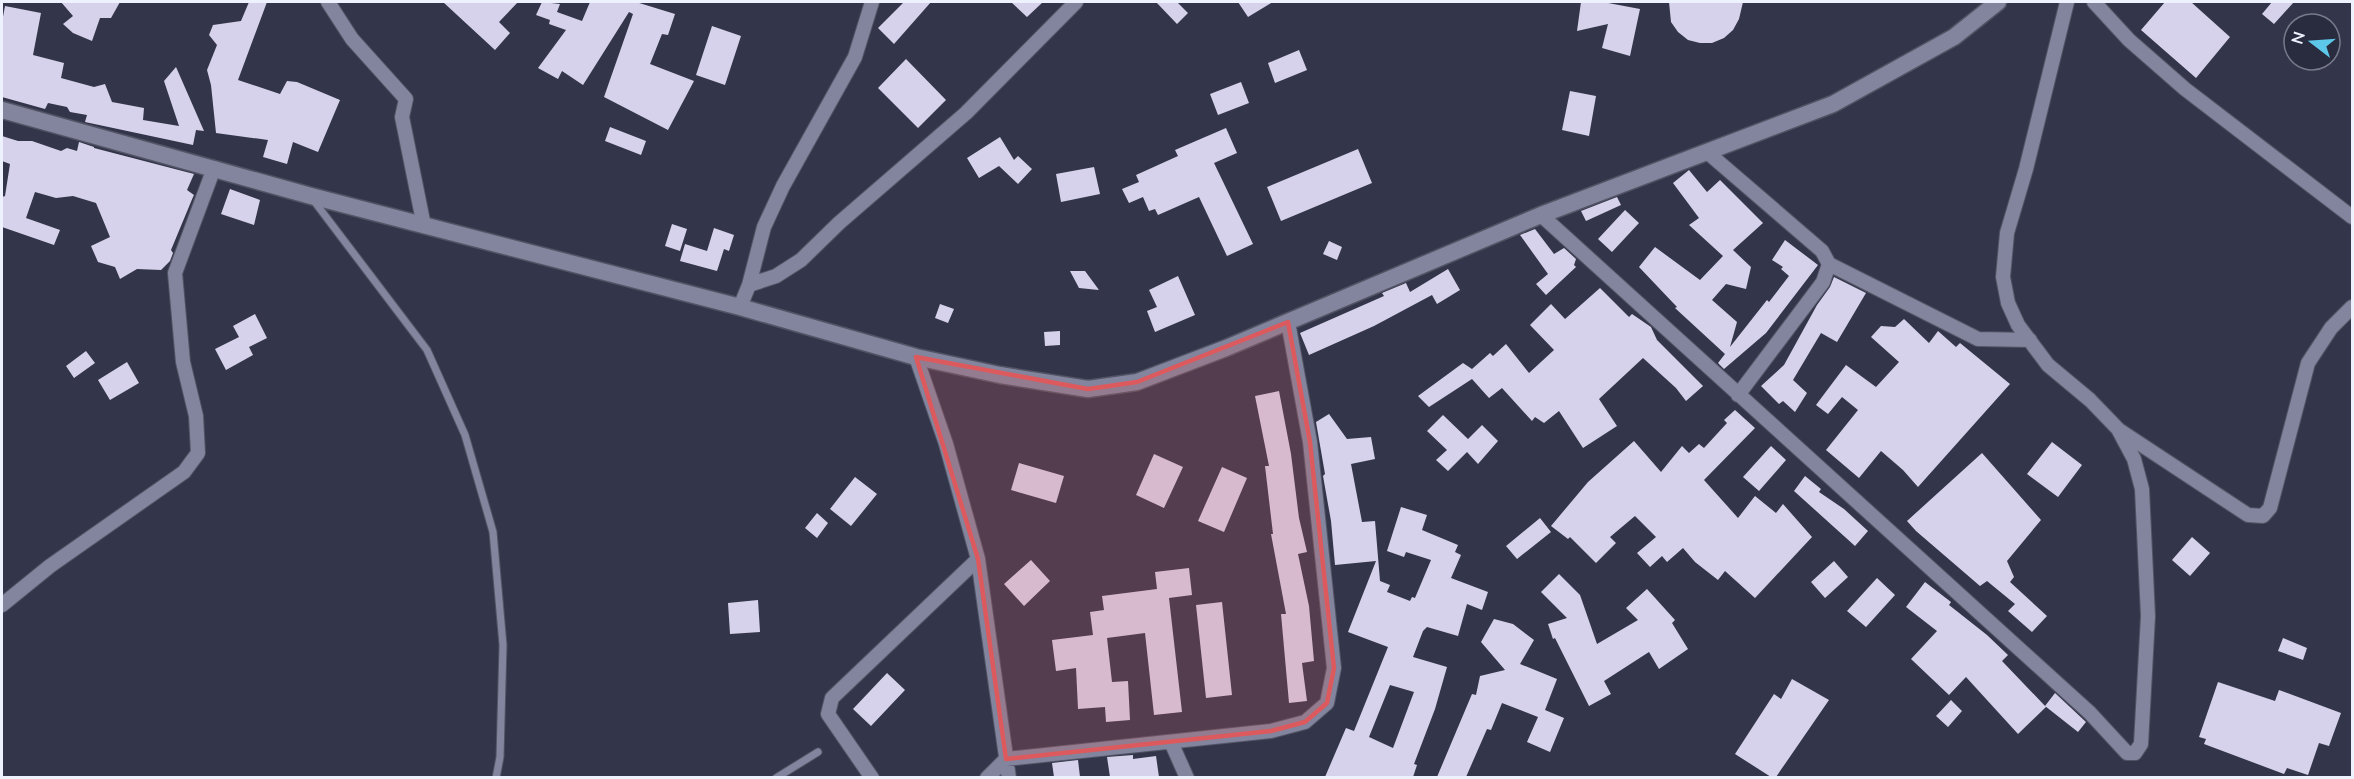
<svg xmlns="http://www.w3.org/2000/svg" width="2354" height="779" font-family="Mulish,sans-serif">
	<rect width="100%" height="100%" fill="#33364a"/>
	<path fill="#d7d2eb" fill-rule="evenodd" d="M61,2H120L111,18H100L92,41L73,33L63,24L73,16Z
		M249,2H267L238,80L280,94L287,81L297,82L340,100L318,152L293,142L287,164L263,157L268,140L216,133L211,85L207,70L217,45L209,35L213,25L241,21Z
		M443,2H518L499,22L510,33L495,50Z
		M542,2L560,4L557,12L582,21L590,2H636L675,14L668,35L662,34L650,64L694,81L668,130L604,97L633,14L629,12L583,85L562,71L558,79L538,68L566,30L549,24L550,20L536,15Z
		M904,2H931L894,44L878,28Z
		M1011,2H1043L1027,17Z
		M1156,2H1177L1188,13L1177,24Z
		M1238,2H1273L1248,17Z
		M1581,2H1603L1640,9L1630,56L1602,48L1608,24L1577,31Z
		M1669,2H1743L1739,19L1733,30L1724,38L1712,43H1700L1688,40L1678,32L1671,22Z
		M2165,2H2191L2230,37L2196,78L2141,30Z
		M2272,2H2294L2274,24L2262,14Z
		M5,6L41,13L33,55L64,63L61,78L94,87L105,84L112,102L144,108L143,120L179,126L164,81L176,67L204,131L196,130L193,145L85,122L87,115L70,112L67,107L48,103L45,109L2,97V22Z
		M712,26L741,36L725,85L696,75Z
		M1299,50L1307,70L1275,83L1268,63Z
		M906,59L946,100L918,128L878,88Z
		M1241,82L1249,103L1218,115L1210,94Z
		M1570,91L1596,96L1589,136L1562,130Z
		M610,127L646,141L641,155L605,141Z
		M1226,128L1237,153L1214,163L1253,244L1227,256L1199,197L1158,215L1155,209L1149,211L1143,197L1129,203L1122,189L1139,182L1136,175L1178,156L1175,150Z
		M2,136L18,141H32L61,151L67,148L77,151L79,142L94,147V148L194,174L187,190L194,195L193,197L171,250L173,253L170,261L161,270L137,269L120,279L115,267L98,262L91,246L110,237L96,203L73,196L56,198L35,192L26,218L60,230L54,245L2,227V197L5,196L10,164L2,161Z
		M1000,137L1014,160L1018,156L1032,169L1018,184L999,166L979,178L967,158Z
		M1358,149L1372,183L1281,221L1267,187Z
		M1094,167L1100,194L1061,202L1056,174Z
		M1689,170L1707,192L1720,180L1763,223L1733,250L1751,267L1746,289L1726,284L1712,300L1737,322L1730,347L1767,300L1769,302L1789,276L1781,269L1783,267L1772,260L1785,240L1818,265L1766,333L1724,369L1718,363L1725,354L1675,308L1677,307L1639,267L1655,247L1700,280L1723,256L1689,225L1699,218L1673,183Z
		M230,189L260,200L254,225L221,214Z
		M1617,197L1621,205L1586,221L1581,211Z
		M1625,210L1639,223L1612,252L1598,239Z
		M672,224L687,229L680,251L665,246Z
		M714,228L734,235L729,251L724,249L717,271L680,261L685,244L707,251Z
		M1535,229L1554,254L1564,248L1576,259L1574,265L1576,267L1546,295L1536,284L1548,274L1520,235Z
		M1329,241L1342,247L1337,260L1323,254Z
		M1448,269L1460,290L1437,304L1432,295L1374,326L1309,355L1300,333L1384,296L1382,293L1406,283L1410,292Z
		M1070,271H1085L1099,290L1079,288Z
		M1178,276L1195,315L1155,332L1147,311L1157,307L1149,290Z
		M1834,277L1866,293L1837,342L1821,333L1793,380L1807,393L1795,412L1783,401L1779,404L1761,386L1784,365L1817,305L1830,287Z
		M1600,288L1629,317L1632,314L1651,327L1657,340L1703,386L1686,401L1676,388L1643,358L1599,399L1617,426L1583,448L1559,411L1544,423L1535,417L1532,421L1502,388L1489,398L1472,379L1429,407L1418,396L1463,363L1472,369L1490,353L1493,356L1506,344L1529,373L1554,350L1530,325L1551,304L1565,319Z
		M940,304L954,309L948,323L935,318Z
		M255,314L267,338L249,347L253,355L226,370L215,349L239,337L233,326Z
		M1904,319L1929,343L1938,331L1956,347L1960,343L2010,384L1918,487L1903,470L1881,451L1859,478L1826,450L1858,410L1842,397L1828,414L1816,405L1846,365L1876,387L1899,362L1871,337L1881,326L1895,327Z
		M1060,331V345L1045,346L1044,332Z
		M86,351L95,363L74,378L66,366Z
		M127,362L139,383L110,400L98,380Z
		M1279,391L1291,454L1299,518L1307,552L1298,554L1309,606L1314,661L1302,663L1307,701L1289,703L1281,614H1286L1271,534H1273L1265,466H1269L1255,396Z
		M1735,410L1755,428L1704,480L1738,518L1755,496L1776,513L1783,504L1812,537L1755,598L1725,571L1718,580L1695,562L1683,548L1667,562L1662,556L1650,567L1637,553L1656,537L1635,516L1610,537L1616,543L1596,563L1570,537L1568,539L1551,526L1588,482L1634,441L1661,472L1682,446L1689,453L1699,444L1704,448L1727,423L1724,420Z
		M1329,414L1347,439L1371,437L1375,459L1351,464L1362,522L1375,521L1380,581L1390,585L1387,592L1410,601L1412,597L1415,598L1431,560L1406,552L1404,557L1387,551L1401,507L1427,515L1422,530L1458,545L1455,552L1461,555L1451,578L1488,592L1482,610L1467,604L1458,636L1427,627L1423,631L1413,657L1447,667L1435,709L1414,764L1417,765L1413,777H1325L1346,728L1354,731L1388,647L1348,632L1376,561L1335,565L1331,521L1323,476L1325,474L1316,422ZM1390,685L1414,692L1393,748L1369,737Z
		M1443,415L1468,439L1482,425L1498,441L1478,464L1467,452L1448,471L1436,460L1447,450L1427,431Z
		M2052,442L2082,465L2058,497L2027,474Z
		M1771,446L1786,460L1759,491L1743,477Z
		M1982,453L2041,520L2007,561L2014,577L2010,582L2047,616L2032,632L2008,611L2015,604L1987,581L1980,586L1916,531L1907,521Z
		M1154,454L1183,467L1164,508L1136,495Z
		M1019,463L1064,476L1056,503L1011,490Z
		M1222,467L1247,478L1224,532L1198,521Z
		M1805,476L1821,489L1819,492L1844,509L1868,531L1855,546L1794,491Z
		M855,477L877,494L851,526L830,509Z
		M817,513L828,523L817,538L805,528Z
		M1540,518L1551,532L1517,559L1506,546Z
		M2192,537L2210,553L2190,576L2172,560Z
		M1031,560L1050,581L1024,606L1004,584Z
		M1834,561L1848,577L1825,598L1811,582Z
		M1189,568L1192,595L1169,598L1182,712L1154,715L1145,633L1107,638L1112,682L1128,681L1130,720L1106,722L1105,707L1078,709L1076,668L1056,671L1052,640L1093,635L1090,612L1104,610L1102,596L1157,589L1155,572Z
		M1559,574L1580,595L1597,644L1638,620L1626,608L1647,589L1675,620L1672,623L1688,649L1659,669L1649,652L1604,681L1611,694L1589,706L1555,638L1553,639L1548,624L1567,618L1541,592Z
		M1877,578L1895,595L1866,627L1847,611Z
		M1925,582L1951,602L1949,605L1987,635L2008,655L2002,661L2046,707L2018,734L1966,677L1949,695L1911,659L1937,631L1906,607Z
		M758,600L760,632L730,634L728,603Z
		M1222,602L1232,695L1206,698L1196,605Z
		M1494,619L1513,624L1534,640L1520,664L1557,679L1545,710L1564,718L1550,752L1527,742L1538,717L1502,703L1491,730L1487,729L1466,777H1437L1472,694L1476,695L1480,676L1505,670L1481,642Z
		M2283,638L2307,648L2303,660L2278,651Z
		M887,673L905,690L871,726L853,709Z
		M1792,679L1829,700L1776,777H1771L1735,754L1774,694L1781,699Z
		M2218,682L2275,701L2279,690L2341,713L2329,746L2319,743L2308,775L2287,768L2284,774L2204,744L2206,739L2199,737Z
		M2055,693L2086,722L2078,732L2045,706Z
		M1951,700L1962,711L1948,727L1936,716Z
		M1133,755V759L1156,756L1159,777H1110L1107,757Z
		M1078,760L1080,777H1054L1052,763Z"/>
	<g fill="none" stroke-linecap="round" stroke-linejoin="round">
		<g stroke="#525465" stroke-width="9">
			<path id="service" d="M314,201L427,350L465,435L493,532L503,645L500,757L496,778
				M776,778L818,752"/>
		</g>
		<g stroke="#525465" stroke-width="16">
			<path id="minor" d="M328,2L352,39L406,99L402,117L424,226
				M2094,2L2129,40L2185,89L2352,217
				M1707,152L1822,251L1829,264L1823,282L1738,395
				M1541,215L2090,713L2127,753H2135L2141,744L2148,616L2142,489L2134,459L2118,429L2090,400L2048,365L2018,325L2008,303L2003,277L2007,233L2026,169L2067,2
				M1829,264L1978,339L2030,340
				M749,285L776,276L801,260L839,223L966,113L1076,2
				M740,307L749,285L764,227L783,186L855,57L872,2
				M916,357L946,444L978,559L1009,778
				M2119,430L2248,515L2263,516L2270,508L2308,363L2331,328L2352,307
				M2,605L50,566L184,472L198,453L196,416L183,362L175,273L214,168
				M1171,742L1187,778
				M872,778L828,714L832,698L978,559
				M987,778L1006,759L1271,731L1305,722L1327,703L1334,668L1310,442L1288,322"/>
		</g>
		<g stroke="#525465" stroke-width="19">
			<path id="tertiary" d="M2,110L311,196L740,307L916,357L1000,375L1088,389L1137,382L1226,348L1541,215L1833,104L1954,37L1998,2"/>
		</g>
		<use href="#service" stroke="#82859d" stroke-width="7"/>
		<use href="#minor" stroke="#82859d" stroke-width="14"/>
		<use href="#tertiary" stroke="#82859d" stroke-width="16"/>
	</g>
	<path fill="#dc5a5e" fill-opacity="0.2" stroke="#dc5a5e" stroke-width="4.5" stroke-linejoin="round" d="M1288,322L1310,442L1334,668L1327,703L1305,722L1271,731L1006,759L978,559L916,357L1088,389L1137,382Z"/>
	<rect width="2354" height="779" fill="none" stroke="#eef1fe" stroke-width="6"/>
	<g transform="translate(2312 42) rotate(287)"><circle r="28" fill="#292b3f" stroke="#787a8b" stroke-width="1.5"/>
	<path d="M0-4.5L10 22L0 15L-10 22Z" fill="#5cc7e8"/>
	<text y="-9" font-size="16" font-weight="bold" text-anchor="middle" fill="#eef1fe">N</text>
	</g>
</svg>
